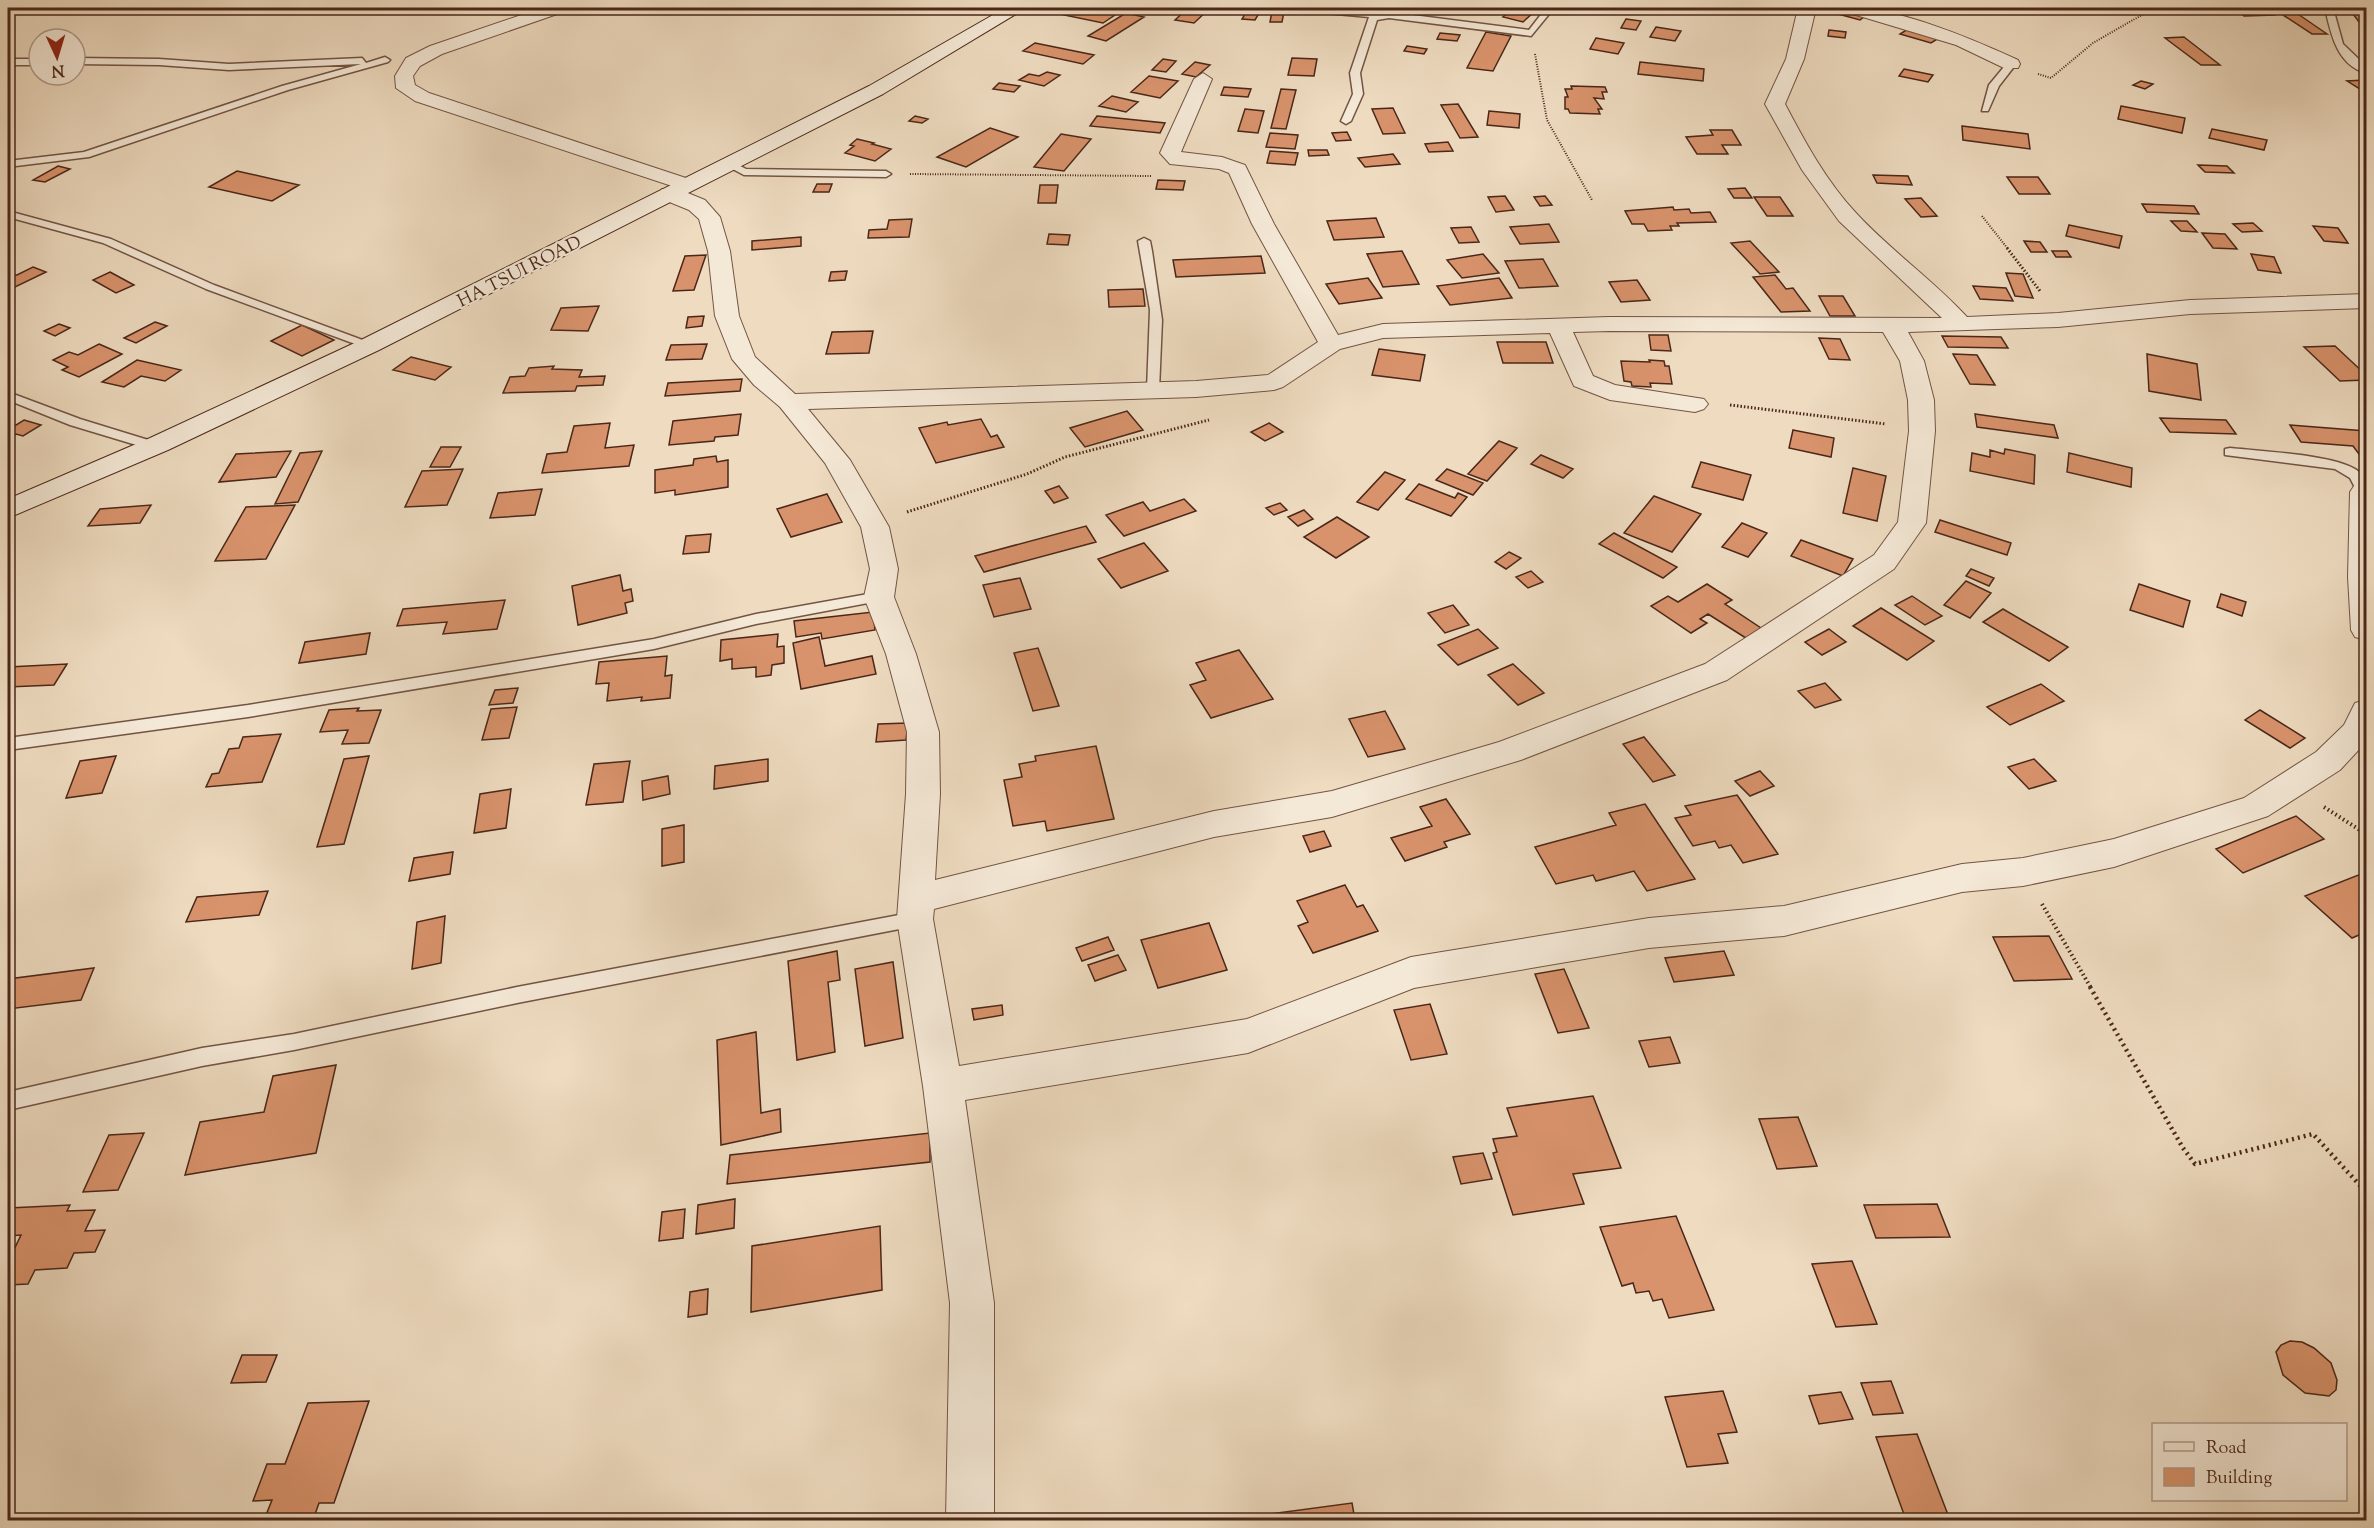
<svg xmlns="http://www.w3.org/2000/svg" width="2374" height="1528" font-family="'Sorts Mill Goudy',serif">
	<rect width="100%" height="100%" fill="#eedbc0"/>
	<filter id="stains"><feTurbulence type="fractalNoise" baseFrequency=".00333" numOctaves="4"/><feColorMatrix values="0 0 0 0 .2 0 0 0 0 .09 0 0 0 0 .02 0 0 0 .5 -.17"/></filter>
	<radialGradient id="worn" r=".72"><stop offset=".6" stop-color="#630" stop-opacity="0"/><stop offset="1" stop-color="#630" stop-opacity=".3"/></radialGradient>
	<path fill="#d9936c" stroke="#4a2719" stroke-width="1.5" d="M1068,8L1078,10L1090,8L1118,13L1103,23L1059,14Z
		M1188,8H1202L1209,9L1194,23L1175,20Z
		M1514,8L1534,12L1523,22L1503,17Z
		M1632,8H1664L1660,13Z
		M1834,8L1865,16L1860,20L1827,11Z
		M2265,8L2274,15L2244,16L2235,9Z
		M1248,9L1261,10L1255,20L1242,19Z
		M2350,10L2366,12V22H2359Z
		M1272,11L1284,12L1282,22H1270Z
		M2295,12L2327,34H2312L2280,13Z
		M1126,13L1144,17L1106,41L1088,36Z
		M1626,19L1641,21L1636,30L1621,28Z
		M1656,27L1681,31L1675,41L1650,37Z
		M1908,29L1939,38L1931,43L1900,34Z
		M1829,30L1846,32L1845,38L1828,36Z
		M1486,32L1511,36L1493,71L1467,68Z
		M1440,33L1460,35L1457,41L1437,39Z
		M2184,37L2220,65H2201L2165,38Z
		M1596,38L1624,43L1618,54L1590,49Z
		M1035,43L1094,55L1083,64L1023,51Z
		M1407,46L1427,49L1424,54L1404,51Z
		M1292,58L1317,59L1314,76L1288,75Z
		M1163,59L1176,61L1166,72L1152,70Z
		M1195,62L1210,65L1196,77L1182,74Z
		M1640,62L1704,69L1703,81L1638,74Z
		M1904,69L1933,75L1928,82L1899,76Z
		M1047,72L1060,75L1044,86L1019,80L1029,74L1039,76Z
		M1149,76L1178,81L1160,98L1131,92Z
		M2366,80V93L2347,81Z
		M2141,81L2153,84L2145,89L2133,85Z
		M999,83L1020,86L1014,92L993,89Z
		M1571,86L1605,87L1607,92H1602L1604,99L1594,98L1602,109H1598L1600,114L1570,113L1568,109H1565V97H1568L1565,89H1572Z
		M1224,87L1251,89L1248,97L1221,95Z
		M1281,89L1296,90L1286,129L1271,128Z
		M1112,96L1138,102L1126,112L1099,106Z
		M1458,104L1478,137L1460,138L1441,105Z
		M2121,106L2185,118L2182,133L2118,119Z
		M1393,108L1405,133L1383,134L1372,109Z
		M1245,109L1264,111L1258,133L1238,131Z
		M1489,111L1520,114L1519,128L1487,125Z
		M915,116L928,119L922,123L909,121Z
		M1097,116L1165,123L1160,133L1090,126Z
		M1962,126L2028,134L2030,149L1963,140Z
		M990,128L1018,137L966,167L937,157Z
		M2212,129L2267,140L2264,150L2209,138Z
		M1710,130H1732L1741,145H1722L1728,154H1697L1686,137L1713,135Z
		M1347,132L1351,140L1336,141L1332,133Z
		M1270,133L1298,135L1295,149L1266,147Z
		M1061,134L1091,139L1064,171L1034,167Z
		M857,139L874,143L872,144L891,149L875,161L845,153L854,146L850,145Z
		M1448,142L1453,151L1429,152L1425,144Z
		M1308,150H1327L1329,155L1309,156Z
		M1270,151L1298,153L1295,165L1267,163Z
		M1393,154L1400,164L1365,167L1358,158Z
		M2198,165L2227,166L2234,173L2205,172Z
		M58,166L70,169L45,182L33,180Z
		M237,171L299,185L272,201L209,187Z
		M1873,175L1908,176L1912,185L1877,183Z
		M2007,177H2038L2050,194H2019Z
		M1158,180L1185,181L1183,190L1156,189Z
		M817,184H832L829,192H813Z
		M1040,185H1058L1056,203H1038Z
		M1745,188L1752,198H1734L1728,189Z
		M1505,196L1514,210L1496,212L1488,197Z
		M1545,196L1552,205L1540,206L1534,197Z
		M1754,197H1780L1793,216H1767Z
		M1921,198L1937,216L1921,217L1905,199Z
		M2142,204L2194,206L2199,214L2147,212Z
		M1673,207L1674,210L1689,209L1691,213L1710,212L1716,222L1677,223L1679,226H1670L1672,230L1648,231L1644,224H1632L1625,211Z
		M1376,218L1384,237L1334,240L1327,221Z
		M912,219L909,237L868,238L869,230L887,229L889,220Z
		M2171,221H2187L2197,232L2181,231Z
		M2253,223L2262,231L2242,232L2233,224Z
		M1549,224L1559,242L1520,244L1510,227Z
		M2069,225L2122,236L2119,248L2066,236Z
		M2313,226L2338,228L2348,243L2324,241Z
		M1471,227L1479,242L1459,243L1451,228Z
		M2202,233L2225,234L2237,249L2213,248Z
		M1049,234L1070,235L1068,245L1047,244Z
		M801,237V246L752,250V241Z
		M1750,241L1779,272L1760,274L1731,243Z
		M2024,241L2040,242L2047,252H2031Z
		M1402,251L1419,284L1383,287L1367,254Z
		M2052,251H2067L2071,257H2056Z
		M1483,254L1499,273L1462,278L1447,260Z
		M2251,254L2274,257L2281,273L2258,270Z
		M706,255L694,290L673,291L685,256Z
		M1261,256L1265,273L1176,277L1173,260Z
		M1543,259L1558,286L1519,288L1505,261Z
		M33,267L46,272L11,289L8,287V275H17Z
		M847,271L845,280L829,281L831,272Z
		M110,272L134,285L116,293L93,280Z
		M2006,273L2023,274L2033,298L2015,296Z
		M1775,275L1786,289L1793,288L1810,311L1781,312L1753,277Z
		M1368,278L1382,298L1339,304L1326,284Z
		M1499,278L1512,298L1450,305L1437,286Z
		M1637,280L1650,300L1621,302L1609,282Z
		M1973,286L2006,288L2013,301L1980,299Z
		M1143,289L1145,306L1109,307L1108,290Z
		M1819,296H1843L1855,316H1830Z
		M599,306L588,331L551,330L561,308Z
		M704,316L702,326L686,328L688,317Z
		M155,322L167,326L136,343L124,338Z
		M59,324L70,328L55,336L44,331Z
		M302,325L334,340L302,356L271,341Z
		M873,331L869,353L826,354L832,332Z
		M1649,335H1668L1671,351L1651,350Z
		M1942,336L2001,337L2008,348L1948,347Z
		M1819,338L1840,339L1850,360L1829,359Z
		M1497,342H1546L1553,363H1503Z
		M99,344L122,354L79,377L62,370L68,367L53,360L69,352L78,355Z
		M707,344L702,359L666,360L671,345Z
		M2335,346L2366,375V380L2340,381L2304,347Z
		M1379,349L1425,355L1420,381L1372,375Z
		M1953,354L1977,355L1995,385L1970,384Z
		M2147,354L2197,364L2201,400L2149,391Z
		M411,357L451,367L435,380L393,370Z
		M137,360L181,370L165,381L141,376L124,387L102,382Z
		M1649,360L1664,361L1665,366H1669L1672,384L1650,383L1651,387L1632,386L1631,382L1624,381L1621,361L1650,362Z
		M554,366L552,369L582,370L579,377L605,376L603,385L577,386L575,391L503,393L510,377L525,376L529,368Z
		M742,379L740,391L665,396L668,383Z
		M1127,411L1143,430L1085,447L1070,428Z
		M741,414L738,435L715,437L714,441L669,445L673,421Z
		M1975,414L2054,425L2058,438L1977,427Z
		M2160,418L2226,420L2236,434L2170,432Z
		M981,419L991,437L997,435L1004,447L936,463L919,428L947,422L948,425Z
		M24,420L41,425L23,436L16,434L8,439V430Z
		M610,423L605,448L634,445L629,466L542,473L547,454L567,452L574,426Z
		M1269,423L1283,432L1265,441L1251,432Z
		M2290,425L2366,431V459L2362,458L2353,446L2301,442Z
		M1793,430L1834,438L1831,457L1789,448Z
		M1499,441L1517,448L1487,481L1468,474Z
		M441,447H461L450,467H430Z
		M2005,449L2035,455L2034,484L1970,471L1972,453L1990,457V450L2004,454Z
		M291,451L276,477L219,482L236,454Z
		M322,451L298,502L275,504L300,453Z
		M2069,453L2132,468L2131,487L2067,472Z
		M1541,455L1573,469L1563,478L1531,464Z
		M716,456L717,462L728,460V487L675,495V490L655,493V470L693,465L694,459Z
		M1701,462L1751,475L1743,500L1692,487Z
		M1853,468L1886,476L1877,521L1843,513Z
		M463,469L447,505L405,507L422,471Z
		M1447,469L1483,483L1473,495L1436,480Z
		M1385,472L1405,480L1378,510L1357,502Z
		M1419,484L1455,498L1458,493L1467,497L1451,516L1406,499Z
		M1059,486L1068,498L1054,503L1045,491Z
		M542,489L535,515L490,518L498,493Z
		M827,494L842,522L791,537L777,509Z
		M1654,496L1701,514L1672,552L1624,533Z
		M1184,499L1196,511L1124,536L1106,515L1143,502L1150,511Z
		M1280,503L1287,510L1274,515L1266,508Z
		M151,505L140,523L88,526L100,509Z
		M295,505L266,559L215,561L246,507Z
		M1304,510L1313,519L1298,526L1288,517Z
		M1337,517L1369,537L1336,558L1304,537Z
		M1940,520L2011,543L2007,555L1935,532Z
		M1742,523L1767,533L1748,557L1722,547Z
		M1086,526L1096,542L984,572L975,556Z
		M1614,533L1677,567L1663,578L1599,544Z
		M711,534L709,552L683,554L686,536Z
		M1801,540L1853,559L1843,576L1791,556Z
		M1144,543L1168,571L1121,588L1098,559Z
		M1509,552L1521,558L1506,569L1495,562Z
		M1971,569L1994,578L1989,586L1966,576Z
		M1531,571L1543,582L1528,588L1516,577Z
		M620,575L623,591L631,589L633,601L625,603L627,613L578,625L572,586Z
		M1020,578L1031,609L994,617L983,585Z
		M1966,581L1991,593L1970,618L1944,605Z
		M1707,584L1732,600L1725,604L1764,630L1749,640L1708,614L1700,619L1707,623L1691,633L1651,606L1668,596L1678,602Z
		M2139,584L2190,601L2183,627L2130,610Z
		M2221,594L2246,602L2242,616L2217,607Z
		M1912,596L1942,616L1925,625L1895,605Z
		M505,600L497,629L443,634L447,622L397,626L403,609Z
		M1453,605L1469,625L1445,633L1428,613Z
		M1881,608L1934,641L1907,660L1853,626Z
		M2003,609L2068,647L2049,661L1983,622Z
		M873,612L875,630L822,639L821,633L796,637L794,621Z
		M1478,629L1498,648L1458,665L1438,645Z
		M1829,629L1846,642L1822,655L1805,642Z
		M370,633L366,654L299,663L305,642Z
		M778,634L777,647L784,646V663L772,665L771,675L756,677V667L732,669V659L720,661L721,640Z
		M819,637L825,666L872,656L876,674L801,689L793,643Z
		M1038,648L1059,706L1033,711L1014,653Z
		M1239,650L1273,699L1211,718L1190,685L1206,680L1196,663Z
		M667,656L665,676L672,675L670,698L641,701L642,697L607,701L609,683L596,684L599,662Z
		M67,664L54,685L8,687V667Z
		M1513,664L1544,693L1518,705L1488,675Z
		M1825,683L1841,700L1815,708L1798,691Z
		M2041,684L2064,701L2010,725L1987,707Z
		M518,688L513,703L489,705L495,690Z
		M517,707L509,738L482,740L491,709Z
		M359,708L357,711L381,710L369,743L342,744L348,730L320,732L329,710Z
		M2260,710L2305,738L2290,748L2245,720Z
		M1385,711L1405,749L1368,757L1349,719Z
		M908,723L906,740L876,742L878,724Z
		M281,734L262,782L206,787L212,774L219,773L229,749L239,748L243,737Z
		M1644,737L1675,775L1653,782L1623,744Z
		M1096,746L1114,819L1047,831L1045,821L1013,826L1004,780L1022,777L1019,764L1036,761L1035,756Z
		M116,756L102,793L66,798L80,761Z
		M369,756L344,844L317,847L344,759Z
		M768,759V781L714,789L715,766Z
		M2034,759L2056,781L2029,789L2008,767Z
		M630,761L623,802L586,805L594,764Z
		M1760,771L1774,786L1750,796L1735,781Z
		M668,776L670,794L643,800L642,781Z
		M511,789L506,828L474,833L480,794Z
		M1737,795L1778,854L1743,863L1731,845L1719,848L1715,841L1693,846L1675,818L1691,815L1685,806Z
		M1446,799L1470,834L1444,842L1447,847L1405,861L1391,838L1432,826L1420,807Z
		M1645,804L1695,879L1647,891L1634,871L1596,881L1593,875L1556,884L1535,847L1616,825L1609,813Z
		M2296,816L2324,839L2243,873L2216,849Z
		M684,825V862L662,866V829Z
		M1324,831L1331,846L1310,852L1303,836Z
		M453,852L450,874L409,881L414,858Z
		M2366,872V932L2352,938L2305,896Z
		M1345,885L1357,907L1363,905L1378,931L1313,953L1298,926L1308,922L1297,901Z
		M268,891L259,915L186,922L197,897Z
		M445,916L441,963L412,969L417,922Z
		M1209,923L1227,970L1158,988L1141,940Z
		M2049,936L2072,979L2014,981L1993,937Z
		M1108,937L1114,950L1082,961L1076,948Z
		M837,951L840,980L828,982L835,1052L797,1060L788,961Z
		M1724,951L1734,975L1674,982L1665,958Z
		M1118,955L1126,970L1095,981L1088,965Z
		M893,962L903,1038L865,1046L855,969Z
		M94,968L81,1000L8,1009V979Z
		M1564,969L1589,1028L1558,1033L1535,974Z
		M1430,1004L1447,1054L1411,1060L1394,1010Z
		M1002,1005L1003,1015L974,1020L972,1009Z
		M756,1032L761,1113L780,1109L781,1132L721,1145L717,1040Z
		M1670,1037L1680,1063L1649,1067L1639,1041Z
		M336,1065L316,1153L185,1175L200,1122L264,1112L273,1076Z
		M1593,1096L1621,1168L1573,1174L1584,1204L1513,1215L1493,1153L1497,1152L1493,1139L1517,1136L1507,1108Z
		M1798,1117L1817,1166L1777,1169L1759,1119Z
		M144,1133L118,1190L83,1192L109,1135Z
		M930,1133V1162L727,1184L730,1155Z
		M1483,1153L1492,1179L1461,1184L1453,1157Z
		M735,1199L734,1228L696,1234L698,1205Z
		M1937,1204L1950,1237L1876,1238L1864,1205Z
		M70,1205L67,1211L95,1210L85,1231L105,1230L95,1252L74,1253L67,1268L35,1270L28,1284L8,1285V1262L21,1235L8,1236L9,1208Z
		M685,1209L683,1238L659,1241L662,1212Z
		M1676,1216L1714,1310L1669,1318L1662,1299L1653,1301L1649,1291L1636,1293L1633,1283L1622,1286L1600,1227Z
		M880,1226L882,1290L751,1312L752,1246Z
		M1852,1261L1877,1324L1836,1327L1812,1264Z
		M708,1289L707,1314L688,1317L690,1292Z
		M2290,1341L2302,1342L2314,1348L2331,1363L2337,1380L2336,1390L2329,1396L2305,1393L2283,1375L2276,1352L2281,1345Z
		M242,1355H277L266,1382L231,1383Z
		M1891,1381L1903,1413L1873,1415L1861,1383Z
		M1723,1391L1737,1432L1718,1434L1728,1463L1687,1467L1665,1397Z
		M1841,1392L1853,1419L1819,1424L1809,1396Z
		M369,1401L334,1503H319L313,1520H264L272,1500L253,1501L267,1464H285L308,1403Z
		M1917,1434L1950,1520H1906L1876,1437Z
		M1352,1503L1355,1520H1225Z"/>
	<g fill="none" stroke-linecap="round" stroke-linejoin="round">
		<g stroke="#735443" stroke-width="3">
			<path id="lane" d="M1322,8L1389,12L1529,30L1546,8H1554L1531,36L1389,18L1377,20L1360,73L1363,94L1351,121L1346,124L1341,121L1353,94L1350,73L1369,17L1325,13L1322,12Z
				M2325,8H2333L2343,44L2366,66V73C2337,65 2331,34 2325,8Z
				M385,57L390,60L388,62L288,90L89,157L8,167V161L84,152L282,86L361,64L229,70L159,65L75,64V58L159,59L229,64L362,58L366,63Z
				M8,59H39V65H8Z
				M2008,62L2016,64L1999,86L1988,111H1982L1989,85Z
				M731,161L746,169L886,171L891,174L886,177L744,175L727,166V162Z
				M8,211L111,239L214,285L376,345L374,348H366L206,289L103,243L8,217Z
				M1144,238L1150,241L1152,251L1162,320L1159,390L1153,394L1147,390L1150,310L1138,241Z
				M8,392L80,419L158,443L160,446L153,450L70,425L8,400Z
				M2230,448C2257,451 2346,455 2361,474C2366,480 2366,487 2366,496L2359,495L2350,478L2335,469L2225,455V449Z
				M879,592L884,594L886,597L884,600L756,624L654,649L248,717L8,750V738L248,705L654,639L756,614Z
				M915,912L921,914L924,919L921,924L915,926L517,1003L294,1050L202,1066L8,1110V1092L202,1048L294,1034L517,987Z"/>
		</g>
		<g stroke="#735443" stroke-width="2">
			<path id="street" d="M542,8H566L563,12L442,54L420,66L413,76L415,85L429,93L695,181L699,185L695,189H681L415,101L396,88L395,76L406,58L430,46Z
				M1798,8H1816L1804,59L1785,104C1805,142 1826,181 1856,213C1890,250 1933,280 1967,317L2058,313L2190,300L2366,294V308L2190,314L2058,327L1908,332L1924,361L1934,400L1935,431L1926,523L1894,569L1727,680L1521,760L1332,817L1214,837L934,909L933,919L959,1066L1247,1019L1411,957L1649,918L1784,906L1962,864L2023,858L2114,839L2244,798L2316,752L2344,725L2355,703L2366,700V742L2340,770L2268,816L2114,867L2023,886L1962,892L1784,936L1649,948L1414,988L1248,1053L965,1100L994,1303V1520H946L950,1303L923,1086L897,919L906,794L907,732L886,654L864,597L870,569L861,527L825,463L780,407L754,385L732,359L715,316L708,251L699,219L689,210L662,199L659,194L662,189H678L705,200L720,217L730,251L739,316L755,357L795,394L1196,381L1268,375L1318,342L1252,224L1229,173L1219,169L1170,164L1160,153L1194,79L1203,73L1212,79L1181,152L1222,157L1245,165L1274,224L1338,335L1383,324L1609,317L1942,318L1839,221L1802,170L1765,104L1786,59ZM1609,331L1883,332L1900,361L1908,400L1909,431L1898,522L1874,555L1705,664L1499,742L1332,791L1214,811L935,880L940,794L939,732L916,654L894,597L898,569L889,527L850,460L808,409L1196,397L1274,390L1283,387L1340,349L1383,338L1550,333L1574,386L1610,400L1695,412L1704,409L1708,404L1704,399L1615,385L1593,376L1573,332Z
				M1843,8C1888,3 1975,40 2018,60L2020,64L2018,68H2004L1956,45L1846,12Z
				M2364,484H2366V640L2355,637L2351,630L2348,577L2350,492L2354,486Z"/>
		</g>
		<g stroke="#4a2719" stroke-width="2">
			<path id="secondary" d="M1005,8H1026L883,94L379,350L168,450L8,518V499L150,438L361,340L869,86Z"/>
		</g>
		<path stroke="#4a2719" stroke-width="2" stroke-dasharray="1 1.5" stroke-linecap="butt" d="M1535,54L1547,120L1592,200
			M2038,74L2051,78L2093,43L2154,8
			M910,174L1151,176
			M1982,216L2008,249"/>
		<path stroke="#4a2719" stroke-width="3" stroke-dasharray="1.5 2" stroke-linecap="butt" d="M2007,248L2040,291
			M1730,405L1886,424
			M907,512L1027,474L1065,457L1209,420"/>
		<path stroke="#4a2719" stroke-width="4" stroke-dasharray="1.5 3" stroke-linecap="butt" d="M2324,807L2366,834
			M2042,904L2091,988"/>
		<path stroke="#4a2719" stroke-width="4.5" stroke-dasharray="2 4" stroke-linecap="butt" d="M2090,987L2183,1148L2195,1164L2313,1134L2366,1192"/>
		<use href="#lane" fill="#f4e8d6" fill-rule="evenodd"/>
		<use href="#street" fill="#f4e8d6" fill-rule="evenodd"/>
		<use href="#secondary" fill="#f4e8d6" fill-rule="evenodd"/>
	</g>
	<g text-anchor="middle" stroke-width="4.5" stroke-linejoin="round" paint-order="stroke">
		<g font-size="18" fill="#4a2719" stroke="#f4e8d6">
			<text transform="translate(519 271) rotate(-27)" y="6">HA TSUI ROAD</text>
		</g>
	</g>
	<rect width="2374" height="1528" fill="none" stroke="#eedbc0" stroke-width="30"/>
	<rect x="9" y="9" width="2356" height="1510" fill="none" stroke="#4a2719" stroke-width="3"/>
	<rect x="15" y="15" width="2344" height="1498" fill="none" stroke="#4a2719" stroke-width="1.5"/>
	<rect x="2152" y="1423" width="195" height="78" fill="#f4e8d6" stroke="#b09b8a" stroke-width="1.5"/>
	<rect x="2164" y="1442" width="30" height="9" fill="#f4e8d6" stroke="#b09b8a" stroke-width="1.5"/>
	<text x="2206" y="1453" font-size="18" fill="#4a2719">Road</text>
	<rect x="2164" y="1468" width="30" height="18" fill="#d9936c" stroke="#b09b8a" stroke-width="1.5"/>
	<text x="2206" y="1483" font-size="18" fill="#4a2719">Building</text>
	<g transform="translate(57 57) rotate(176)"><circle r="28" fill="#f4e8d6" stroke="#b09b8a" stroke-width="1.5"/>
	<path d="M0-4.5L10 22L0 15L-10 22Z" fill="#8f2418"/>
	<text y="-9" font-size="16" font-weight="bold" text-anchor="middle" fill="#4a2719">N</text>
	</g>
	<rect width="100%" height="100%" filter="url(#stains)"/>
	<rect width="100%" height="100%" fill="url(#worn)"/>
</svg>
